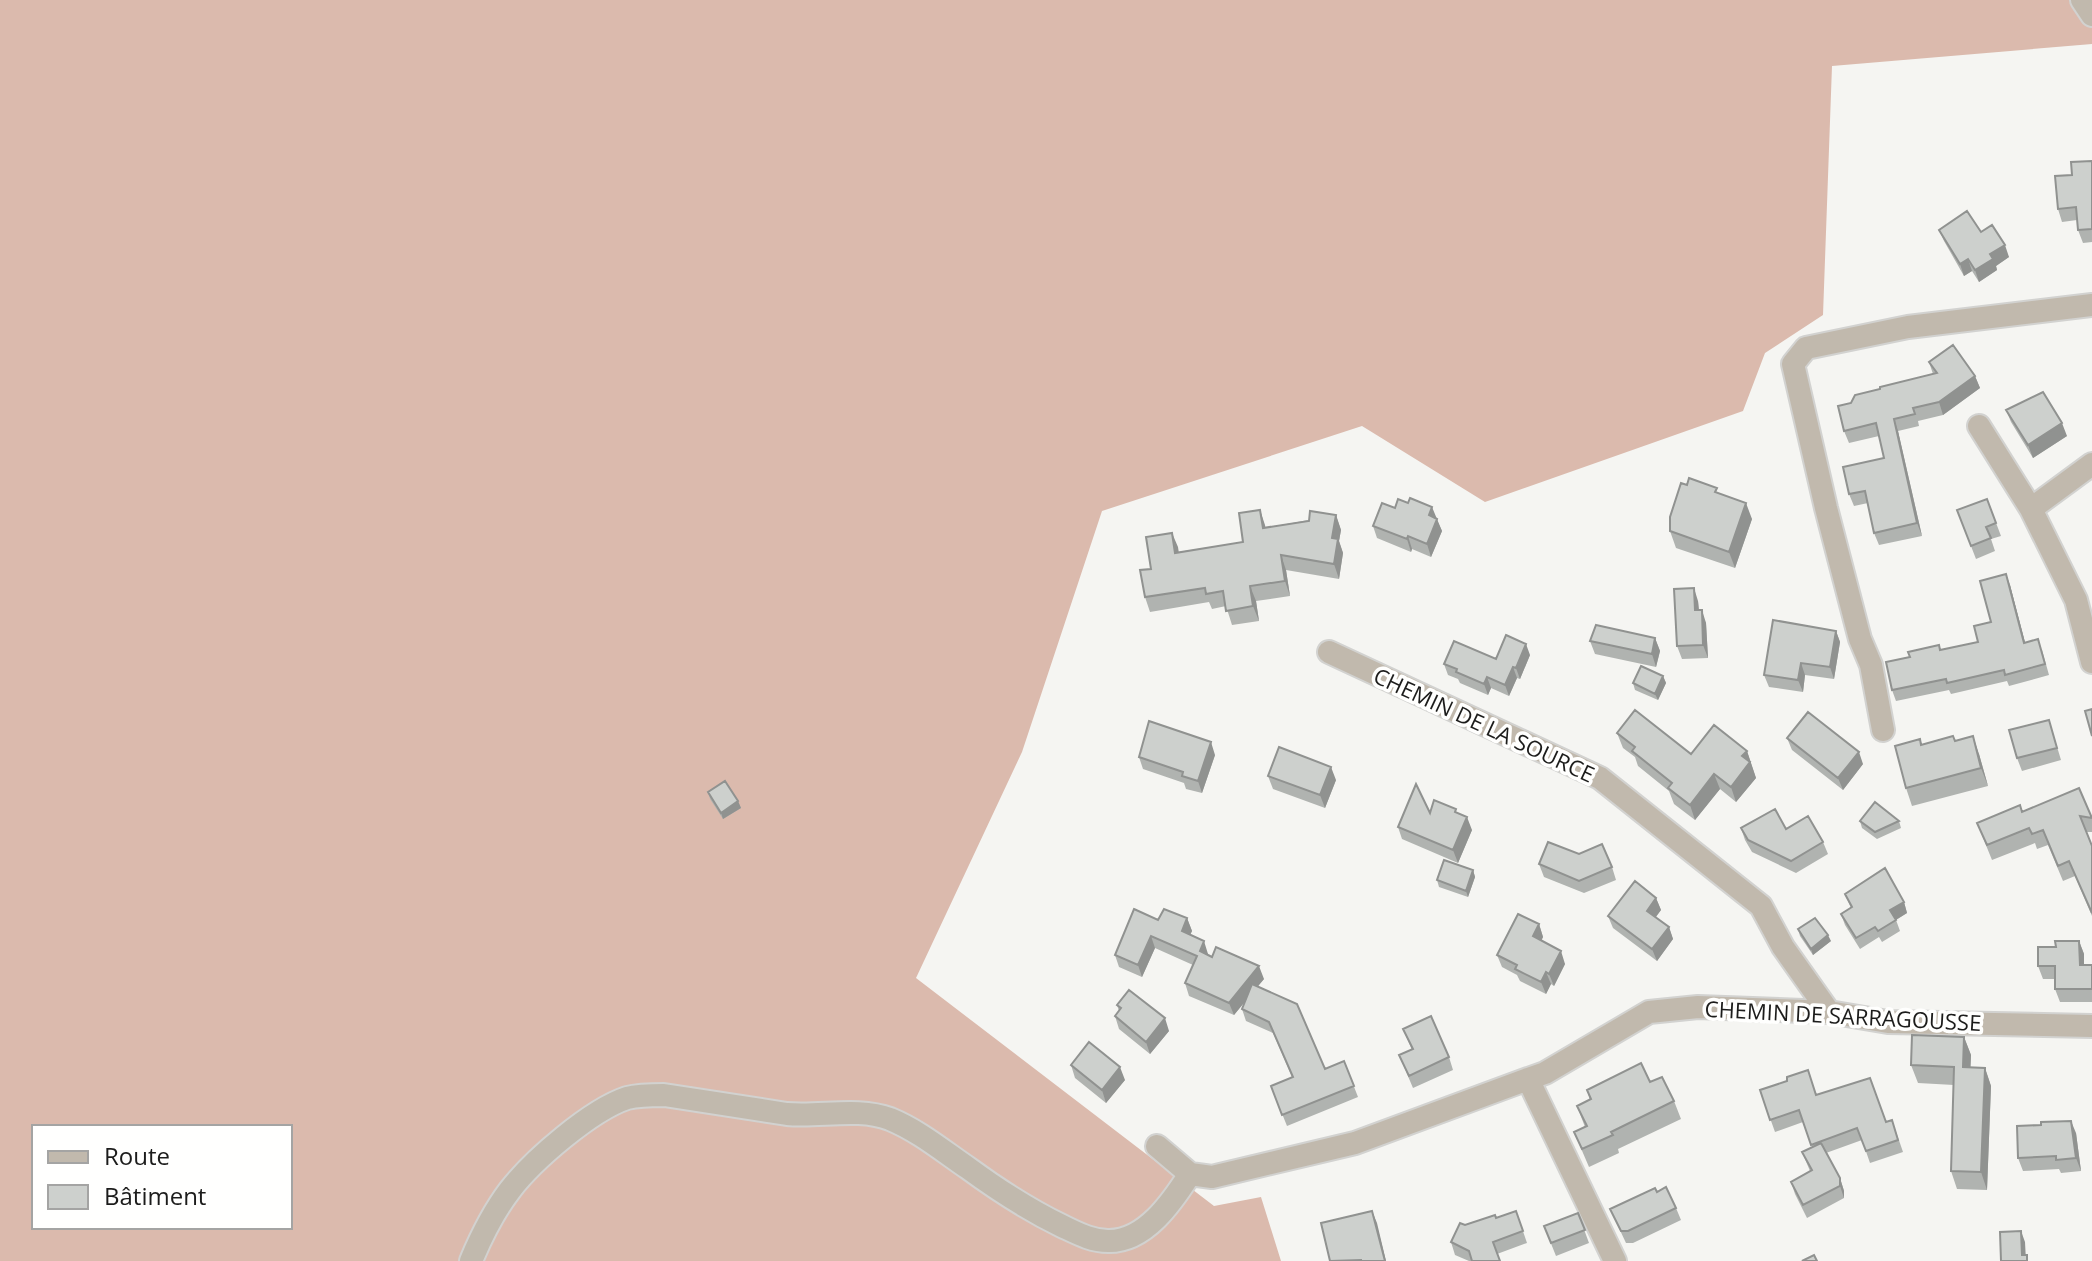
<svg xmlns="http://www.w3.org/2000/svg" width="2092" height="1261" font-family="'Open Sans',sans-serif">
	<rect width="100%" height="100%" fill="#f5f5f2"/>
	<path fill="#dbbaad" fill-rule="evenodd" d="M0,0H2092V44L1832,66L1823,315L1765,353L1743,411L1485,502L1362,426L1102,511L1022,752L916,978L1214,1206L1261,1197L1281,1261H0ZM34,1127H290V1227H34Z"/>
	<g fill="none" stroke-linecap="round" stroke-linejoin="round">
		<g stroke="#d2d2d0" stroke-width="26">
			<path id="street" d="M2082,0L2092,15
				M1979,426L2031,509L2076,600L2092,662
				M2031,509L2092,464
				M1329,652L1600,778L1761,906L1783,947L1829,1012
				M1883,730L1871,665L1860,639L1826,508L1793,364L1806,348L1908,327L2092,305
				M1528,1079L1615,1261
				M1157,1146L1190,1174L1212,1177L1355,1143L1528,1079L1545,1073L1649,1012L1698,1007L1829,1012L1888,1022L2092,1026
				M471,1261C481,1237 494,1211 510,1190C533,1160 591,1110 627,1098C639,1095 652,1095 664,1095L787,1114C821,1117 858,1107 890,1119C919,1131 943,1151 968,1168C998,1190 1029,1210 1062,1226C1077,1233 1091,1241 1108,1241C1145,1242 1172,1202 1190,1174"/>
		</g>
		<use href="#street" stroke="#c1b9ad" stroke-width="22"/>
	</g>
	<path fill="#b0b3b0" d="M2092,161V242L2083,243L2078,230L2077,220L2062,222L2058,209L2072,175Z
		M1939,230L1981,232L2009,257L1996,266L1997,270L1979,282L1972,271L1964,276L1944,241Z
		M1929,362L1975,376L1980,388L1943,415L1918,421L1919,426L1898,431L1922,536L1879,545L1874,533L1868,503L1854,506L1849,494L1884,458L1879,436L1849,443L1844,431L1851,403L1880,389L1933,374Z
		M2006,410L2067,436L2033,458L2011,422Z
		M1719,493L1752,519L1735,568L1676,548L1670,531Z
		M1987,499L2001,536L1991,539L1995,551L1976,559L1957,510Z
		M1395,508L1436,518L1442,531L1431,557L1412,549L1411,552L1377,538L1373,526Z
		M1260,510L1265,528L1336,515L1341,530L1339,541L1343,553L1339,579L1286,570L1290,596L1256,601L1259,621L1232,625L1226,606L1212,609L1209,602L1150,612L1145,597L1151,569L1178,547V552L1243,542Z
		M2010,585L2025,642L2042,650L2049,675L2009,686L2007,681L1951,694L1949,690L1896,701L1892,690L1941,650L1978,642L1991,622Z
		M1698,601L1699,610L1706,623L1708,658L1682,659L1677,646Z
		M1836,631L1840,642L1834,679L1805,675L1803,692L1769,687L1764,675Z
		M1655,638L1660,651L1656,667L1595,654L1590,641Z
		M1530,655L1520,679L1517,678L1509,696L1491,688L1488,695L1460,683L1458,679L1448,675L1444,664Z
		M1663,676L1666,683L1658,700L1635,690L1633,683Z
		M2049,720L2061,760L2022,771L2017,758Z
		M1617,733L1691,754L1747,751L1756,778L1736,802L1720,789L1695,820L1674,804L1669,791L1638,766L1635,757L1623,748Z
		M1787,738L1863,764L1843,790L1792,750Z
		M1920,739L1922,744L1955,741L1979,754L1988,786L1912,806L1906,788Z
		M1215,755L1202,793L1186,789L1184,783L1143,769L1139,757Z
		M1268,776L1336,780L1325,808L1273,789Z
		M2079,788L2092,819V832H2086L2092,846V916L2075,876L2063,881L2048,845L2037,849L2035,843L1992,860L1977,823L2022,812Z
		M708,792L738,801L741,808L723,819L710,799Z
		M1430,813L1472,830L1458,863L1402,839L1398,827Z
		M1860,821H1899L1901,828L1877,839L1862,828Z
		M1741,828L1786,829L1823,842L1828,854L1796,873L1752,852L1745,840Z
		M1539,864L1612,867L1616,880L1584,893L1544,877Z
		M1473,870L1475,877L1468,897L1439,887L1437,880Z
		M1845,894L1904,902L1907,913L1896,920L1900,931L1882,942L1879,937L1860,949L1845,925L1841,914L1851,908Z
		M1656,898L1661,910L1656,917L1669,927L1673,939L1657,961L1613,928L1608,916Z
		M1187,918L1192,931L1190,935L1208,954V955L1264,979L1257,987L1325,1069L1344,1061L1358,1097L1287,1126L1271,1086L1292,1077L1273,1033L1246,1021L1242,1009L1244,1002L1234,1015L1189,996L1185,983L1193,965L1155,948L1142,977L1119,967L1115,955L1158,920Z
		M1539,924L1543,937L1541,941L1565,964L1554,986L1551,984L1546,994L1520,981L1517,975L1502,967L1497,955Z
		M1798,929L1831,941L1813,955L1800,936Z
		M2079,941L2084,954V965H2092V1002H2060L2055,989V979H2043L2038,966L2056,947Z
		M1117,1005L1169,1031L1150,1054L1119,1029L1115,1016L1119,1011Z
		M1403,1029L1449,1057L1453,1070L1413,1088L1399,1055L1412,1050Z
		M1964,1037L1971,1055L1970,1067L1985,1068L1991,1086L1987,1190L1957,1189L1951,1171L1954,1085L1918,1083L1911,1065Z
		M1071,1065L1125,1080L1106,1103L1075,1078Z
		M1650,1082L1674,1101L1681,1119L1618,1149L1619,1153L1589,1167L1574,1132L1585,1127L1577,1106L1590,1100L1587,1090Z
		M1760,1090L1817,1095L1886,1122L1892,1120L1903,1152L1870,1163L1862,1140L1826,1153L1840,1178L1844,1191V1198L1807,1218L1795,1194L1791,1182L1810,1171L1802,1152L1812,1147L1803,1122L1775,1132Z
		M2076,1133L2081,1171L2061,1173L2059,1169L2023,1171L2018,1158Z
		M1657,1192L1676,1208L1681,1220L1633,1243H1626L1610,1209Z
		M1516,1211L1527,1243L1497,1254L1500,1261H1469L1455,1255L1451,1242L1465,1225L1496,1218Z
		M1578,1213L1589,1243L1556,1256L1544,1226Z"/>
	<path fill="#909290" d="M2005,245L2009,257L1996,266L1997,270L1979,282L1975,270L1990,254Z
		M1968,259L1972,271L1964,276L1960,264Z
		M1975,376L1980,388L1943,415L1939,402Z
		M1894,419L1898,431L1922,536L1917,523Z
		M2062,423L2067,436L2033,458L2028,445Z
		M1746,503L1752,519L1735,568L1729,552Z
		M1432,507L1437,519L1429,515Z
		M1260,510L1265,525L1268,543L1263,528Z
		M1336,515L1341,530L1339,541L1343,553L1339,579L1334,564L1332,538Z
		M1437,519L1442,531L1431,557L1427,544Z
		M1172,533L1178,547L1181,567L1175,553Z
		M1408,536L1412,549L1411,552L1407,539Z
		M1281,555L1286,570L1290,596L1285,581Z
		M2006,574L2010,585L2028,654L2024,643Z
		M1250,586L1256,601L1259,621L1253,606Z
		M1694,588L1698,601L1700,623L1695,610Z
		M1702,610L1706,623L1708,658L1703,645Z
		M1836,631L1840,642L1834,679L1830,667Z
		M1655,638L1660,651L1656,667L1652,654Z
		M1526,644L1530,655L1520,679L1516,668Z
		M1801,663L1805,675L1803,692L1798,680Z
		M1513,667L1517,678L1509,696L1505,685Z
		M1663,676L1666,683L1658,700L1655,694Z
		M1487,677L1491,688L1488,695L1484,684Z
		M1973,736L1979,754L1988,786L1981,768Z
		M1211,742L1215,755L1202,793L1198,781Z
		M1747,751L1756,778L1736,802L1731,787L1742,756Z
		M1859,752L1863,764L1843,790L1838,778Z
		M1331,767L1336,780L1325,808L1320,795Z
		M1714,774L1720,789L1695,820L1690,805Z
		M738,801L741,808L723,819L721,813Z
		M1467,817L1472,830L1458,863L1453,850Z
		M1473,870L1475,877L1468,897L1466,891Z
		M1656,898L1661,910L1651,923L1647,911Z
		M1904,902L1907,913L1894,921L1890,910Z
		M1187,918L1192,931L1186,943L1182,931Z
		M1539,924L1543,937L1537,949L1533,936Z
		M1669,927L1673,939L1657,961L1652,949Z
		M1828,935L1831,941L1813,955L1811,949Z
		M1151,936L1155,948L1142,977L1138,965Z
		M1204,941L1208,954L1204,963L1200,951Z
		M2079,941L2084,954V978L2080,965Z
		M1561,951L1565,964L1554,986L1549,974Z
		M1259,966L1264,979L1234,1015L1229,1003Z
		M1546,972L1551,984L1546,994L1541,982Z
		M1165,1018L1169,1031L1150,1054L1146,1042Z
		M1964,1037L1971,1055L1970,1085L1963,1067Z
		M1120,1067L1125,1080L1106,1103L1102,1090Z
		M1985,1068L1991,1086L1987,1190L1981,1172Z
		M2071,1121L2076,1133L2081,1171L2076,1158Z
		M1840,1178L1844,1191V1198L1840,1186Z
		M1372,1211L1377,1223L1386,1261H1385Z
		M2021,1231L2025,1242L2026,1261L2022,1255Z"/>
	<path fill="#cdd0cd" stroke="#909290" stroke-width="2" d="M2092,161V229L2078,230L2076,207L2058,209L2055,176L2072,175L2071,162Z
		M1967,211L1981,232L1992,225L2005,245L1990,254L1993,259L1975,270L1968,259L1960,264L1939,230Z
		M1953,345L1975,376L1939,402L1913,408L1915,414L1894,419L1917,523L1874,533L1865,491L1849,494L1843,467L1884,458L1876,423L1844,431L1838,406L1851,403L1855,395L1880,389V387L1937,373L1929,362Z
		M2043,392L2062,423L2028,445L2006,410Z
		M1689,478L1717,488L1715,492L1746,503L1729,552L1670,531V517L1681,483L1687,485Z
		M1410,498L1432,507L1429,515L1437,519L1427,544L1408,536L1407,539L1373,526L1382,503L1395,508L1398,499L1408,503Z
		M1987,499L1996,523L1986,527L1991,538L1971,546L1957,510Z
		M1260,510L1263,528L1309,521L1310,511L1336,515L1332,538L1338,539L1334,564L1281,555L1285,581L1250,586L1253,606L1226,611L1223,591L1206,594L1205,588L1145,597L1140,570L1151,569L1146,537L1172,533L1175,553L1243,542L1239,513Z
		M2006,574L2024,643L2038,639L2045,664L2005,675L2004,670L1947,683L1946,679L1892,690L1886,662L1910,657L1908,652L1939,645L1940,650L1978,642L1974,626L1991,622L1980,581Z
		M1694,588L1695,610H1702L1703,645L1677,646L1674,589Z
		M1773,620L1836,631L1830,667L1801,663L1798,680L1764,675Z
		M1596,625L1655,638L1652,654L1590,641Z
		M1506,635L1526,644L1516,668L1513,667L1505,685L1487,677L1484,684L1456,672L1457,669L1444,664L1454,641L1496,659Z
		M1641,666L1663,676L1655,694L1633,683Z
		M2092,709V736L2085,711Z
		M1635,710L1691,754L1714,725L1747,751L1742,756L1750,762L1731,787L1714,774L1690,805L1668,788L1672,783L1632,751L1635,747L1617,733Z
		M1808,712L1859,752L1838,778L1787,738Z
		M2049,720L2057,748L2017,758L2009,730Z
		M1149,721L1211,742L1198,781L1182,776L1183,772L1139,757Z
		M1953,736L1955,741L1973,736L1981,768L1906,788L1895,746L1920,739L1921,745Z
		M1279,747L1331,767L1320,795L1268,776Z
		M725,781L738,801L721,813L708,792Z
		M1416,784L1430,813L1434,800L1456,809L1455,812L1467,817L1453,850L1398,827Z
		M2079,788L2092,818L2080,816L2092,846V913L2069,861L2058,866L2043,830L2032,834L2029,828L1987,845L1977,823L2020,805L2022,812Z
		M1875,802L1899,821L1875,832L1860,821Z
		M1775,809L1786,829L1808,816L1823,842L1791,861L1748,840L1741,828Z
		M1548,842L1579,854L1602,844L1612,867L1579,881L1539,864Z
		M1444,860L1473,870L1466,891L1437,880Z
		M1885,868L1904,902L1890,910L1896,920L1878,931L1875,927L1856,938L1841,914L1852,907L1845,894Z
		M1635,881L1656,898L1647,911L1669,927L1652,949L1608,916Z
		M1134,909L1158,920L1164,909L1187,918L1182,931L1204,941L1200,951L1212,957L1216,947L1259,966L1229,1003L1185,983L1197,956L1151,936L1138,965L1115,955Z
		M1518,914L1539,924L1533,936L1561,951L1549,974L1546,972L1541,982L1515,969L1517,965L1497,955Z
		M1815,918L1828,935L1811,949L1798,929Z
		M2055,941H2079L2080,965H2092V989H2055V966H2038V947H2056Z
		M1252,984L1297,1004L1325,1069L1344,1061L1354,1086L1282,1115L1271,1086L1293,1077L1269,1022L1242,1009Z
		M1129,990L1165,1018L1146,1042L1115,1016L1121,1008L1117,1005Z
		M1431,1016L1449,1057L1409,1076L1399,1055L1413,1049L1403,1029Z
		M1912,1035L1964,1037L1963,1067L1985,1068L1981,1172L1951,1171L1954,1067L1911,1065Z
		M1089,1042L1120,1067L1102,1090L1071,1065Z
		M1641,1063L1650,1082L1662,1077L1674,1101L1611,1132L1613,1135L1582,1149L1574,1132L1587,1126L1577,1106L1591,1099L1587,1090Z
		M1808,1070L1816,1095L1870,1078L1886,1122L1892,1120L1898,1140L1866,1151L1857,1128L1811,1145L1799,1110L1770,1120L1760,1090L1787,1081V1077Z
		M2071,1121L2076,1158L2056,1160V1156L2018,1158L2017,1126L2041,1125V1122Z
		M1821,1143L1840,1178V1186L1803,1205L1791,1182L1812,1170L1802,1152Z
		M1666,1187L1676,1208L1628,1231H1621L1610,1209L1655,1188L1657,1192Z
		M1372,1211L1385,1261H1361V1260L1330,1261L1321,1223Z
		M1516,1211L1523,1231L1493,1242L1500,1261H1472L1469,1251L1451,1242L1460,1223L1465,1225L1495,1215L1496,1218Z
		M1578,1213L1585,1230L1551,1243L1544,1226Z
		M2021,1231L2022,1255H2027V1261H2001L2000,1232Z
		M1814,1255L1817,1261H1802Z"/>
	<g text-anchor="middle" stroke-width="7" stroke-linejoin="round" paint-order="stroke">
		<g font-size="22" fill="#1c1c1b" stroke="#fffffe">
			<text transform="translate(1484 725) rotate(25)" y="8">CHEMIN DE LA SOURCE</text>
			<text transform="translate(1843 1016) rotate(3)" y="8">CHEMIN DE SARRAGOUSSE</text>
		</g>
	</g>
	<rect x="32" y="1125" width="260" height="104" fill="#fffffe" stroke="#a4a4a3" stroke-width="2"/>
	<rect x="48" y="1151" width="40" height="12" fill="#c1b9ad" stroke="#a4a4a3" stroke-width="2"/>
	<text x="104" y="1165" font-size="24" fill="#1c1c1b">Route</text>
	<rect x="48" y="1185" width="40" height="24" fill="#cdd0cd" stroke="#a4a4a3" stroke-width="2"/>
	<text x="104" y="1205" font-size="24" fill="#1c1c1b">Bâtiment</text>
</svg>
